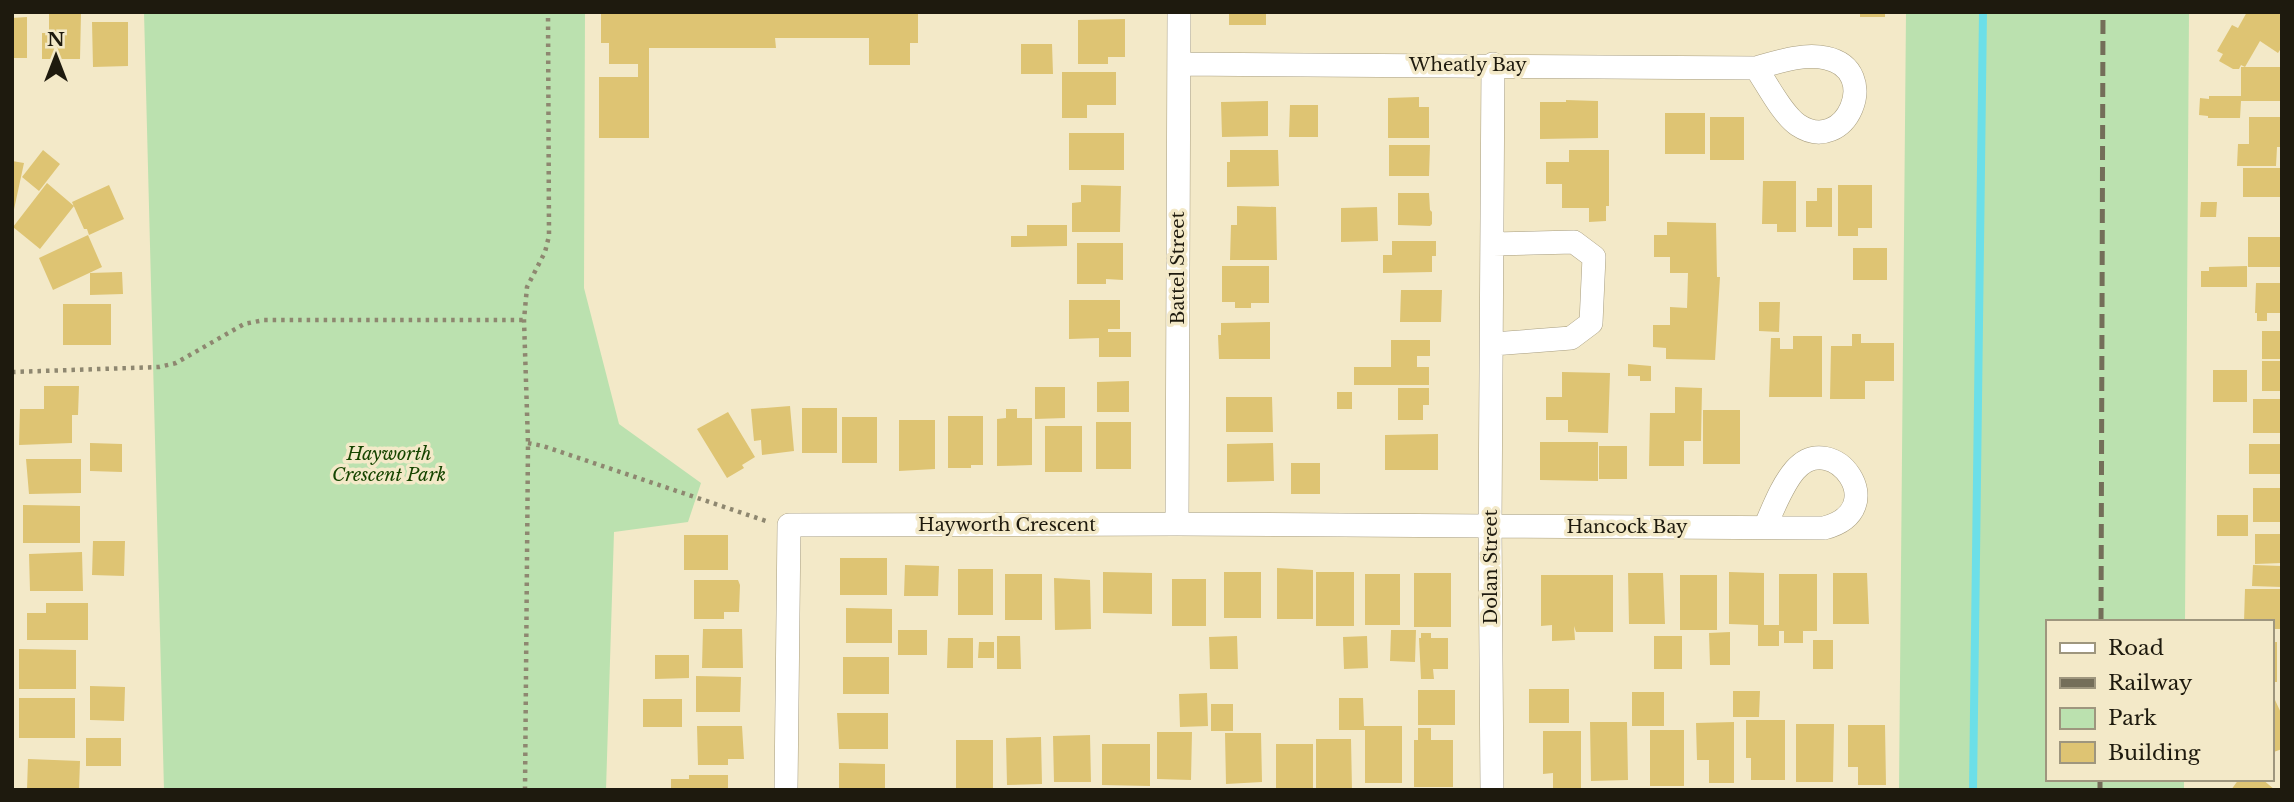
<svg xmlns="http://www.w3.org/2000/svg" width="2294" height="802" font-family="'Libre Baskerville',serif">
	<rect width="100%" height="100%" fill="#f3e9c8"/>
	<path fill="#bbe1af" d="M144,12H585L584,288L619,424L701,483L688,522L614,532L606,790H164Z
		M1906,12H2189L2185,622H2047V779H2184V790H1899Z"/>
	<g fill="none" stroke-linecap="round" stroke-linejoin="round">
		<path stroke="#6cdfe8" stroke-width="8" d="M1973,790L1983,12"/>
	</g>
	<path fill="#dec473" d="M601,12H918V43H910V65H869V38H775L776,48H649V138H599V77H638V64H609V43H601Z
		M1229,12H1266V25H1229Z
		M1860,12H1885V17H1860Z
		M2247,12H2282V47L2278,53L2260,41L2245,67L2241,65L2239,69H2233L2219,61L2223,54L2217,51L2232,25L2238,28Z
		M53,13L81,14L80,59H42V33H49V14Z
		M27,17V58H12V18Z
		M1125,19V57H1108V64H1078V20Z
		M92,22H128V66L93,67Z
		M1021,44H1052L1053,74H1021Z
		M2241,67H2282V101H2241L2240,118H2208V116L2199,115L2200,98L2209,99V96H2241Z
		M1062,72H1116V105H1087V118H1062Z
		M1419,97V107H1429V138H1388V98Z
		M1566,100L1598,101V138L1540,139V102H1566Z
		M1268,101V136L1222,137L1221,102Z
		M1290,105H1318V137H1289Z
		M1665,113H1705V154H1665Z
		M1710,117H1744V160H1710Z
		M2249,117H2282V147H2277L2276,166H2237L2238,144H2249Z
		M1069,133H1124V170H1069Z
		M1389,145H1430L1429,176H1389Z
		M43,150L60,164L39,191L22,177Z
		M1230,150H1278L1279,186L1227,187V162H1230Z
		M1569,150H1609V206H1606V221L1589,222V208H1562V184H1546V162H1569Z
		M12,161L24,163L13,214H12Z
		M2243,168H2282V197H2243Z
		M1763,181H1796V232H1777V224H1762Z
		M47,183L74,206L40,249L13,227Z
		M109,185L124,219L89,235L87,229H84L72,202Z
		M1081,185L1121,186L1120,232H1072V203L1081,202Z
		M1838,185H1872V228H1858V236H1838Z
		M1817,188H1832V227H1806V201H1817Z
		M1398,193H1429L1430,210L1432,212V224L1430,226L1398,225Z
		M2201,202H2217L2216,217H2200Z
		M1237,206L1276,207L1277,260H1230L1231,225H1237Z
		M1377,207L1378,241L1341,242V208Z
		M1667,222L1716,223L1717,277H1720L1715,360L1666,359V348L1653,347V325H1670V307L1687,308L1688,273H1670V257H1654V235H1667Z
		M1027,225H1067V246L1011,247V236H1027Z
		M88,235L102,267L53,290L39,258Z
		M2248,237H2282V267H2248Z
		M1392,241H1436V256H1432V272L1383,273V255H1392Z
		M1077,243H1123V280L1106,279V284H1077Z
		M1853,248H1887V280H1853Z
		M1222,266H1269V303H1251V308H1235V302H1222Z
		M2247,266V287H2201V271H2209V267Z
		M122,272L123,294L90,295V273Z
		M2256,283H2282V313H2267V321H2257V313H2255Z
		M1401,290H1442L1441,322H1400Z
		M1069,300H1120V329H1108V332H1131V357H1099V338L1069,339Z
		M1759,302H1780L1779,332L1759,331Z
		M63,304H111V345H63Z
		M1270,322V359H1219L1218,335H1221V323Z
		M2262,331H2282V359H2262Z
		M1852,334H1861V343H1894V381H1865V399H1830L1831,346H1852Z
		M1793,336H1822V397H1769L1771,338H1780V349H1793Z
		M1391,340H1430V356H1417V367H1429V385H1354V367H1391Z
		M2262,361H2282V391H2262Z
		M1628,364L1651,366V381H1640V376H1628Z
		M2213,370H2247V402H2213Z
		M1562,372L1610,373L1608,433L1568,432V420H1546V397H1562Z
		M1129,381V412H1097V382Z
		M44,386H79L78,415H72V443L19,445L20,409H44Z
		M1035,387H1065V418L1035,419Z
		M1675,387L1702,388L1701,441H1684V466H1649L1650,413H1675Z
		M1398,388H1429V405H1423V420H1398Z
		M1337,392H1352V409H1337Z
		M1226,397H1272L1273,432H1226Z
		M2253,399H2282V433H2253Z
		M790,406L794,451L762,455L761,440L754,441L751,409Z
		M802,408H837V453H802Z
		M1006,409H1017V418H1032V465L997,466V419L1006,418Z
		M1703,410H1740V464H1703Z
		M728,412L755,457L742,465L744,468L727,478L697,429Z
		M948,416H983V465H971V468H948Z
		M842,417H877V463H842Z
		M899,420H935V469L899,471Z
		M1096,422H1131V469H1096Z
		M1045,426H1082V472H1045Z
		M1438,434V470H1385V435Z
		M1540,442H1598V481L1540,480Z
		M90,443L122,444V472L90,471Z
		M1273,443L1274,481L1227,482V444Z
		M2249,444H2282V474H2249Z
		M1599,446H1627V479H1599Z
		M26,459H81V493L29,494Z
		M1291,463H1320V494H1291Z
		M2253,488H2282V522H2253Z
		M23,505L80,506V543H23Z
		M2217,515H2248V536H2217Z
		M2255,534H2282V563L2255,564Z
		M684,535H728V570H684Z
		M93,541H125L124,576L92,575Z
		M82,552L83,591H30L29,554Z
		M840,558H887V595H840Z
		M905,565L939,566L938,596H904Z
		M2253,565L2282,566V587L2252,586Z
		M1277,568L1313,570V619H1277Z
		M958,569H993V615H958Z
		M1103,572L1152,573V614L1103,613Z
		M1224,572H1261V618H1224Z
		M1316,572H1354V626H1316Z
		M1729,572L1764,573V625H1779V574H1817V631H1803V643H1784V631H1779V646H1758V625L1729,624Z
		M1414,573H1451V627H1414Z
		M1628,573H1663L1665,624H1629Z
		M1833,573H1867L1869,624H1833Z
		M1005,574H1042V620H1005Z
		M1365,574H1400V625H1365Z
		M1541,575H1613V632H1576L1574,626L1575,640L1552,641V625L1541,626Z
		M1680,575H1717V630H1680Z
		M1054,578L1090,580L1091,629L1055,630Z
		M1172,579H1206V626H1172Z
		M694,580H738L740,585L739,612H724V619H694Z
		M2245,589H2282V629H2271V622H2244Z
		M46,603H88V640H27V613H46Z
		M846,608L892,609V643H846Z
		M703,629H742L743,668H702Z
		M898,630H927V655H898Z
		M1391,630H1416L1415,662L1390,661Z
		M1730,632V665H1710L1709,633Z
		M1421,633H1431V638H1448V669H1433L1434,679H1421L1419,638H1421Z
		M997,636H1020L1021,669H997Z
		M1237,636L1238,669H1210L1209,637Z
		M1367,636L1368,668L1344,669L1343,637Z
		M1654,636H1682V669H1654Z
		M948,638H973V668H947Z
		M1813,640H1833V669H1813Z
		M979,642H994V658H978Z
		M2271,642H2277V682H2271Z
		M19,649L76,650V689H19Z
		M655,655H689V678L655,679Z
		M843,657H889V694H843Z
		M696,676L741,677L740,712H696Z
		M90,686L125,687L124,721L90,720Z
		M1529,689H1569V723H1529Z
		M1418,690H1455V725H1418Z
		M1733,691H1760L1759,717H1733Z
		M1632,692H1664V726H1632Z
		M1207,693L1208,726L1180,727L1179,694Z
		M19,698H75V738H19Z
		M1339,698H1363L1364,726H1402V783H1365V730H1339Z
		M643,699H682V727H643Z
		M2275,700L2282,715V749L2271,753V702Z
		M1211,704H1233V731H1211Z
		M837,713H888V749H839Z
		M1746,720H1785V780H1751V758H1746Z
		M1590,722H1627L1628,780L1591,781Z
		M1734,722V783H1709V760H1697L1696,723Z
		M1796,724H1834L1833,782H1796Z
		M1848,725H1885L1886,785H1858V767H1848Z
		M697,726H742L744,759H728V765H698Z
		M1418,728H1431V740H1453V787H1414V740H1418Z
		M1650,730H1684V786H1650Z
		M1543,731H1581V790H1553V773L1543,774Z
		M1157,732H1192L1191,780L1157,779Z
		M1225,733H1261L1262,782L1226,784Z
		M1090,735L1091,782H1054L1053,736Z
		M1041,737L1042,784L1007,785L1006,738Z
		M86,738H121V766H86Z
		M1316,739H1351L1352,790H1316Z
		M956,740H993V788L956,790Z
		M1102,744H1150V786L1102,785Z
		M1276,744H1313V790H1276Z
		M28,759L80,761L79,790H27Z
		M839,763L885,764V790H839Z
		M689,775H728V790H671V779H689Z
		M2239,779H2262L2275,790H2231Z"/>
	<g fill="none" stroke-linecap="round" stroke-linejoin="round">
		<g stroke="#a79d7f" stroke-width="24">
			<path id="street" d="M1179,64L1756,68C1778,62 1803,53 1826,58C1883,70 1846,157 1798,125C1782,114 1767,84 1756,68
				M1493,244L1574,242L1594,257L1591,323L1571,338L1493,344
				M1177,524L1179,12
				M786,790L789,525L1177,524L1824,528C1894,510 1833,427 1795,470C1782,485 1773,509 1765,527
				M1492,790L1490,527L1493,64"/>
		</g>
		<path stroke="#8e8770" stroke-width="4.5" stroke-dasharray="3.5 5" stroke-linecap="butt" d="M12,372L159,367L176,363L244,324L264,320H524
			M528,443L543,446L766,521
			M525,790L528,443L524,320L527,287L545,252L549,236L548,12"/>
		<use href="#street" stroke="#fff" stroke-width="23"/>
		<path stroke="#746e59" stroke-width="5" stroke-dasharray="14 7" stroke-linecap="butt" d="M2101,622L2103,12
			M2100,790V779"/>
	</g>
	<g text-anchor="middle" stroke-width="7" stroke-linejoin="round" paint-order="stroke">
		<g font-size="18" fill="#1e1a0e" stroke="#f3e9c8">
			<text x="1468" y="71">Wheatly Bay</text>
			<text transform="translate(1178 268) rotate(-90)" y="6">Battel Street</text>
			<text x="1007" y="531">Hayworth Crescent</text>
			<text x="1627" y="533">Hancock Bay</text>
			<text transform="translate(1491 567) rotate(-90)" y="6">Dolan Street</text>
		</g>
		<g font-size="18" font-style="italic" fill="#164500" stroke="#f3e9c8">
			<text x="389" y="460">Hayworth<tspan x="389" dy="21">Crescent Park</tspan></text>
		</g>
	</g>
	<rect width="2294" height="802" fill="none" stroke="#1e1a0e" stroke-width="28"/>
	<rect x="2046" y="620" width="228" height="161" fill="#f3e9c8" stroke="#9e967e" stroke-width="2"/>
	<rect x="2060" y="643" width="35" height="10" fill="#ffffff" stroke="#9e967e" stroke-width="2"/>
	<text x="2108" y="655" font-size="21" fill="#1e1a0e">Road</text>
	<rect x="2060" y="678" width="35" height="10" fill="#746e59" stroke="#9e967e" stroke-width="2"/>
	<text x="2108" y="690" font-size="21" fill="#1e1a0e">Railway</text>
	<rect x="2060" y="708" width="35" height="21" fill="#bbe1af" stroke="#9e967e" stroke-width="2"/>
	<text x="2108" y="725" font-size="21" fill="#1e1a0e">Park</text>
	<rect x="2060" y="742" width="35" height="21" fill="#dec473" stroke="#9e967e" stroke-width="2"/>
	<text x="2108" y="760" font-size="21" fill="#1e1a0e">Building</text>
	<g transform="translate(56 56)" stroke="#f3e9c8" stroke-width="5" paint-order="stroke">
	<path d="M0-5L12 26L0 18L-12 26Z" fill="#1e1a0e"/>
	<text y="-10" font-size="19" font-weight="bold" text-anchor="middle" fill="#1e1a0e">N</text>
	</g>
</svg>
